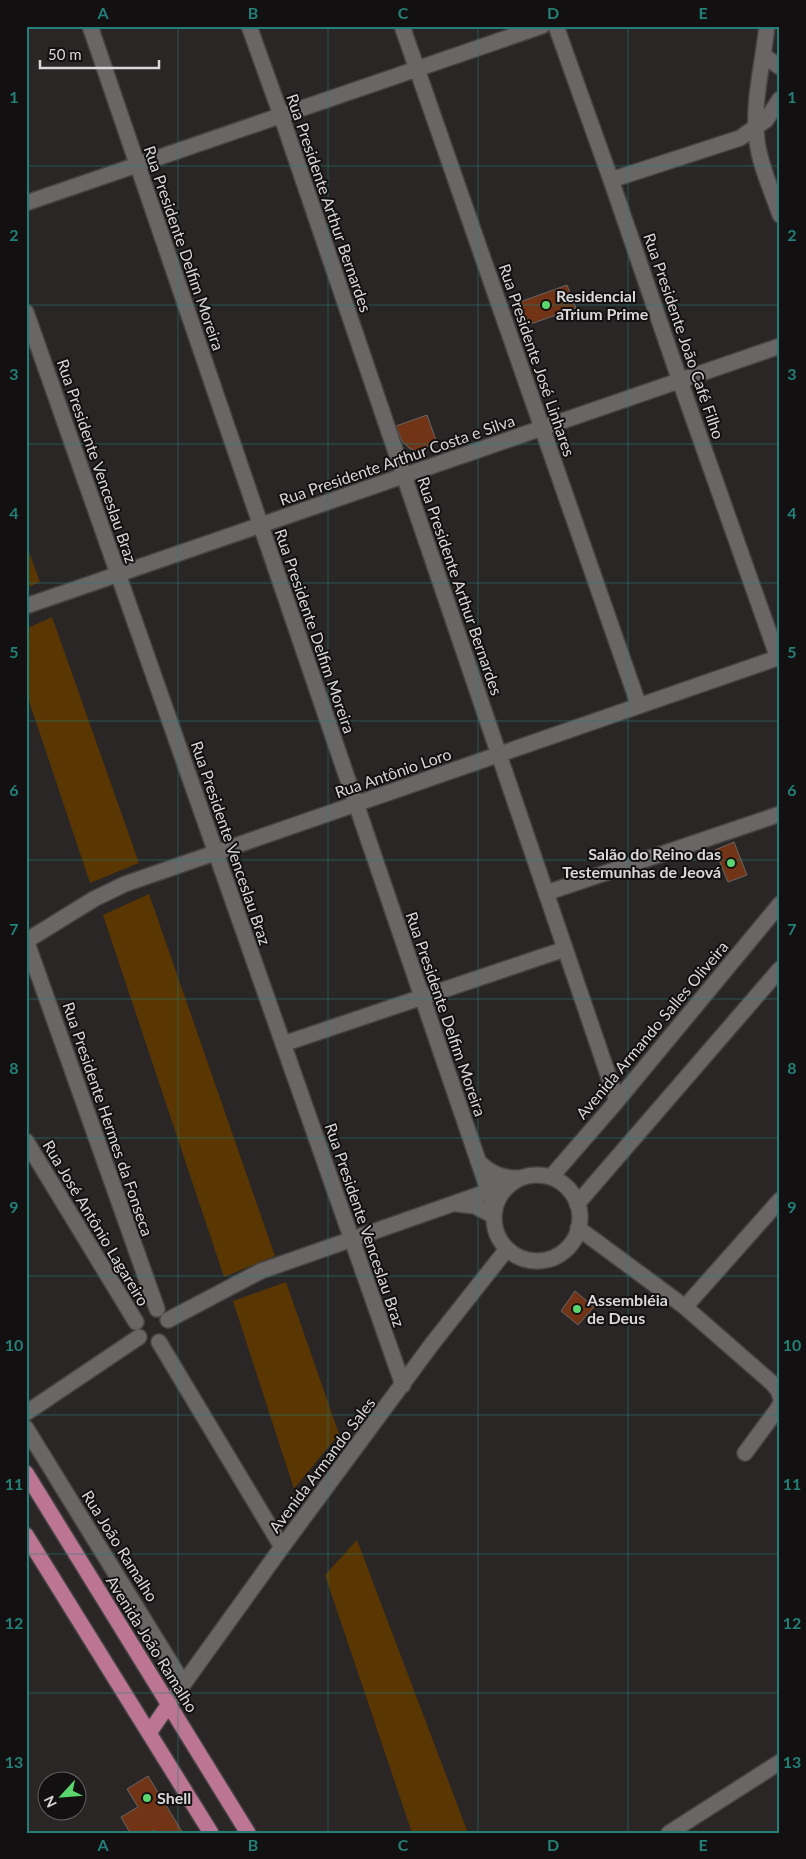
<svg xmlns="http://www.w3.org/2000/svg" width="806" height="1859" font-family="Lato,sans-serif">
	<rect width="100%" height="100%" fill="#2a2626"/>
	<path fill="#593602" d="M26,544L40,582L26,588Z
		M52,617L139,863L90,883L26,692V629Z
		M149,894L275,1256L224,1277L103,915Z
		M286,1282L339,1434L294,1489L233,1301Z
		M357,1540L468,1833H412L325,1575Z"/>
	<path fill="#723417" stroke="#696563" d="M567,285L576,308L525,326L517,303Z
		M427,415L437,443L423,448L420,453L409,448L402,441L396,426Z
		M734,842L747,875L728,882L715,850Z
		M575,1291L594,1307L578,1325L561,1311Z
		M148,1776L183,1833H156L154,1830L150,1833H130L121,1817L138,1807L127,1789Z"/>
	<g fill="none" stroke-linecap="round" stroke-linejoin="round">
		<g stroke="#464343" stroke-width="18">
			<path id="minor" d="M90,26L495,1210
				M249,26L281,115L617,1101
				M402,26L639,706
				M556,26L611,180L680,381L778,658
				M767,26C763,64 752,103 757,141C760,166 772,191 780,215
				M764,56L780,67
				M611,180L740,138L766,120L780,99
				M26,203L542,26
				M26,312L403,1385
				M26,606L780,346
				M546,893L780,814
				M26,940L157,1309
				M26,941L94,899L125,884L780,657
				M283,1044L565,949
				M26,1141L136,1322
				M478,1161C491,1174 502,1178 519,1178
				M494 1218a43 43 0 1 1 86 0a43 43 0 1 1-86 0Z
				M551,1177L617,1101L780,904
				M457,1204L475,1206L494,1216
				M577,1204L780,969
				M578,1228L685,1307L772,1383L778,1390L780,1396
				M685,1307L780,1200
				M168,1320L261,1271L512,1183
				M159,1342L282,1547
				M26,1413L139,1337
				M26,1428L183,1683
				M745,1453L779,1407L780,1404
				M169,1704L282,1547L432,1344L507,1249
				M669,1833L780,1762"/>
		</g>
		<g stroke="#464343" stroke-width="18">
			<path id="highway" d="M26,1473L248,1833
				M26,1535L211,1833
				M149,1733L169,1704"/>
		</g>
		<use href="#minor" stroke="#6a6666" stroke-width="15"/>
		<use href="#highway" stroke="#bc7694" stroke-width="15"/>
	</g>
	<path fill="none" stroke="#238078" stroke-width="1" stroke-opacity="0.55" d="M178,26V1833M328,26V1833M478,26V1833M628,26V1833M26,166H780M26,305H780M26,444H780M26,583H780M26,721H780M26,860H780M26,999H780M26,1138H780M26,1276H780M26,1415H780M26,1554H780M26,1693H780"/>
	<g fill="#5bd56e" stroke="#121010" stroke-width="2">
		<circle cx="546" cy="305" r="5"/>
		<circle cx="731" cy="863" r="5"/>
		<circle cx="577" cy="1309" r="5"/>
		<circle cx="147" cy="1798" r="5"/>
	</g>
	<g text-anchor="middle" stroke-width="4" stroke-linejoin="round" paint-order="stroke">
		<g font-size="16" fill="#d9d7d7" stroke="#121010">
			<text transform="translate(329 203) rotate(71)" y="6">Rua Presidente Arthur Bernardes</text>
			<text transform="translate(184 248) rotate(71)" y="6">Rua Presidente Delfim Moreira</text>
			<text transform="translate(684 336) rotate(71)" y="6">Rua Presidente João Café Filho</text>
			<text transform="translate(537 360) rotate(71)" y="6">Rua Presidente José Linhares</text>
			<text transform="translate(397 460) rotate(-19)" y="6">Rua Presidente Arthur Costa e Silva</text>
			<text transform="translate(97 461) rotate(71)" y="6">Rua Presidente Venceslau Braz</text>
			<text transform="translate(460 586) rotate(71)" y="6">Rua Presidente Arthur Bernardes</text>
			<text transform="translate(315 631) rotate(71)" y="6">Rua Presidente Delfim Moreira</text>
			<text transform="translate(393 773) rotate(-19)" y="6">Rua Antônio Loro</text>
			<text transform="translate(231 843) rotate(71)" y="6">Rua Presidente Venceslau Braz</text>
			<text transform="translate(446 1014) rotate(71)" y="6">Rua Presidente Delfim Moreira</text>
			<text transform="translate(652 1030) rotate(-50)" y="6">Avenida Armando Salles Oliveira</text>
			<text transform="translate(108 1119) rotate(71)" y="6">Rua Presidente Hermes da Fonseca</text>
			<text transform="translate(96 1223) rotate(59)" y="6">Rua José Antônio Lagareiro</text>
			<text transform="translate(365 1225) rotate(71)" y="6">Rua Presidente Venceslau Braz</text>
			<text transform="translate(322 1465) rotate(-53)" y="6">Avenida Armando Sales</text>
			<text transform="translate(120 1546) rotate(58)" y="6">Rua João Ramalho</text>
			<text transform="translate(152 1644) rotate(58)" y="6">Avenida João Ramalho</text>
		</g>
		<g font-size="16" font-weight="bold" fill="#d9d7d7" stroke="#121010" text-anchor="start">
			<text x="556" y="302">Residencial<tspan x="556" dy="18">aTrium Prime</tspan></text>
			<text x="721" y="860" text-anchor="end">Salão do Reino das<tspan x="721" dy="18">Testemunhas de Jeová</tspan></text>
			<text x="587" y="1306">Assembléia<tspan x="587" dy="18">de Deus</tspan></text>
			<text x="157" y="1804">Shell</text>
		</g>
	</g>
	<rect width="806" height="1859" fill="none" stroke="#121010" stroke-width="55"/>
	<g transform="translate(62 1796) rotate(244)"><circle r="24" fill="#121010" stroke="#626060"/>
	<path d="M0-4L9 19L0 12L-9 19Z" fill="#5bd56e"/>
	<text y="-8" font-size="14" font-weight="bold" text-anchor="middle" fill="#d9d7d7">N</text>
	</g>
	<path d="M40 60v8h119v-8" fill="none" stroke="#d9d7d7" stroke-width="2.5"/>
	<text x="48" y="60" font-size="15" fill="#d9d7d7" stroke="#121010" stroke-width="4" paint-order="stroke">50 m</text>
	<rect x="28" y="28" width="750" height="1804" fill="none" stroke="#238078" stroke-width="2"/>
	<g font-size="16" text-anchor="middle" font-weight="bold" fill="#238078">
		<text x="103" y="19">A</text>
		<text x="253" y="19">B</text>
		<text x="403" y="19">C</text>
		<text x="553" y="19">D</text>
		<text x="703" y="19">E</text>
		<text x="14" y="103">1</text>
		<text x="792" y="103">1</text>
		<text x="14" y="241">2</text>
		<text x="792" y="241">2</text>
		<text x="14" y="380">3</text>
		<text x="792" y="380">3</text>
		<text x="14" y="519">4</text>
		<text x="792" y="519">4</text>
		<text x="14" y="658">5</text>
		<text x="792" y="658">5</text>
		<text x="14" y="796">6</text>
		<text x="792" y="796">6</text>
		<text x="14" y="935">7</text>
		<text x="792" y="935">7</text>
		<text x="14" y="1074">8</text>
		<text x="792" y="1074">8</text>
		<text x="14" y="1213">9</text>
		<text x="792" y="1213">9</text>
		<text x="14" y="1351">10</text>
		<text x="792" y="1351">10</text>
		<text x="14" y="1490">11</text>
		<text x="792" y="1490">11</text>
		<text x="14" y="1629">12</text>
		<text x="792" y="1629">12</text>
		<text x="14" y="1768">13</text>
		<text x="792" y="1768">13</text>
		<text x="103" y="1851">A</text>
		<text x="253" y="1851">B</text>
		<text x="403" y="1851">C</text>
		<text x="553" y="1851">D</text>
		<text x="703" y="1851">E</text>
	</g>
</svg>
